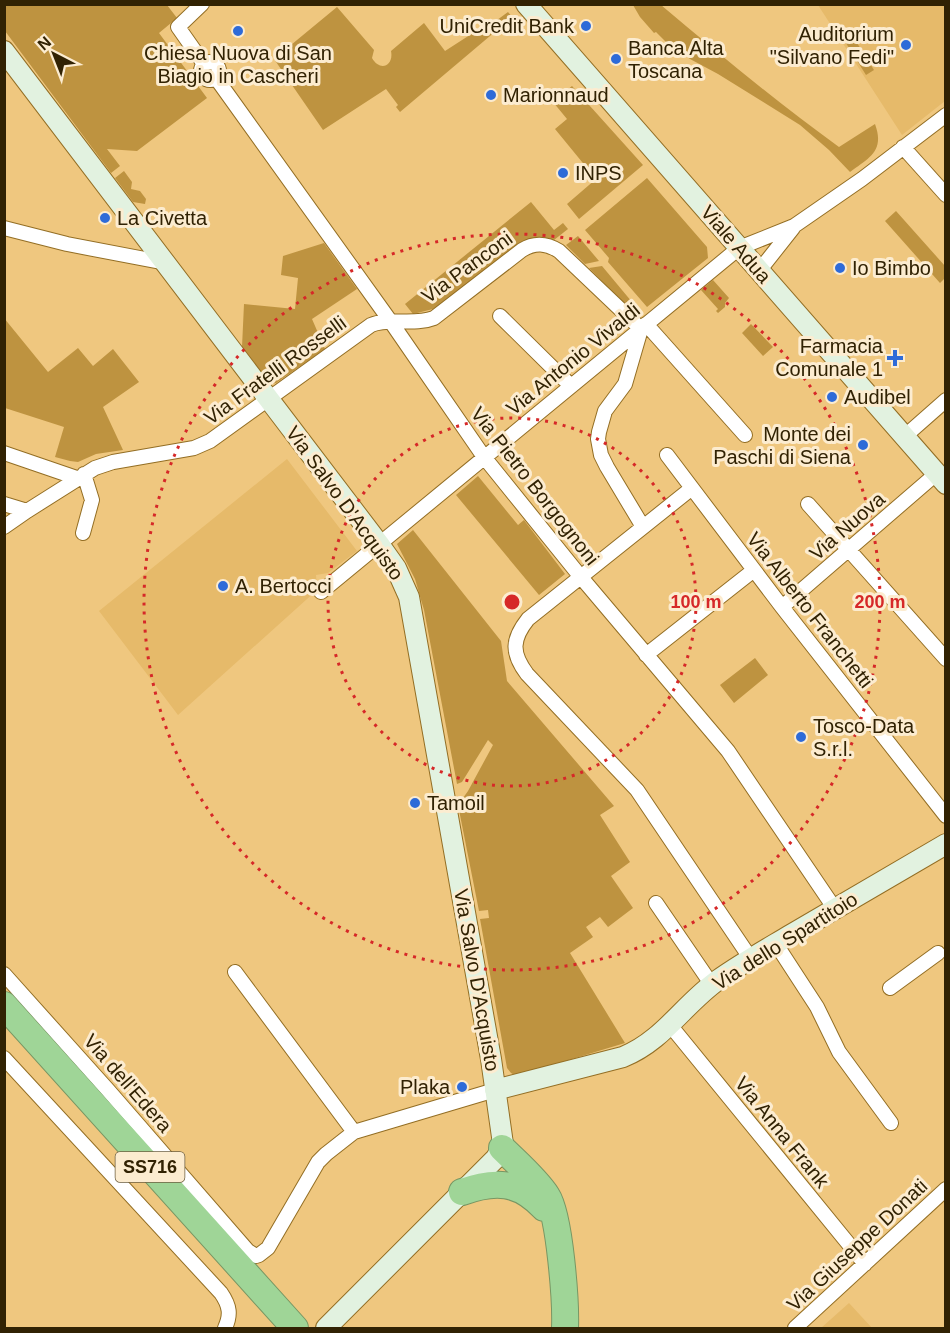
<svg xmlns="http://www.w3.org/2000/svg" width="950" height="1333" font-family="Helvetica,sans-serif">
	<rect width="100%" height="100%" fill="#efc77f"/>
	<path fill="#e6ba6a" d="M818,5H945V101L902,135Z
		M287,459L357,551L328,573L316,575L317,590L178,715L99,611Z
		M849,1303L872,1328H821Z"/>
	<path fill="#be9340" d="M5,4L167,5L177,18L159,33L207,98L137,151L107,149L120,166L111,173L5,31Z
		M633,5H661C719,54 777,102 839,147L875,124C885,151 869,158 850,172L829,150L800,125L718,74L690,59L670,46L656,32L654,33L640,17Z
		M337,7L374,50L372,58C380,72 394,66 391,51L424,23L445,51L490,22L493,23L508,12L513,18L504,25H503L400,112L396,107L398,105L386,89L323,130L274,59Z
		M847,27L874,70L866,75L839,32Z
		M572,86L643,165L579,219L567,204L596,179L555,129L567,119L553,102Z
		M124,171L132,182L131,189L140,191L146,199L145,204L133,202L115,178Z
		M647,178L707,247L708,258L647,307L608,262L609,258L585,230Z
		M531,202L554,230L563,223L568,229L554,240L546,238H538L521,243L444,303L433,309L413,314L405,304Z
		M896,211L945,266V278L940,283L885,221Z
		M578,236L599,261L585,264L566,245Z
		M324,243L357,289L312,319L325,349L276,383L272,384L268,381L242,347L244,304L295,309L298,278L281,275L283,256Z
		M602,266L642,314L633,313L589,268Z
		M713,280L729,298L725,303V307L718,313L716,311L718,309L701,290Z
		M4,318L48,372L78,348L93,366L113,349L139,382L103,407L123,450L96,454L78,462L70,461L55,457L64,427L5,408Z
		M751,324L773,347L763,356L742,333Z
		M478,476L518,525L524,520L565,574L539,595L456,495Z
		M413,530L501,641L507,681L614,806L600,815L630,862L611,876L633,908L608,927L600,917L586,927L593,937L570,953L625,1043L516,1076L511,1073L507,1068L480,919L489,918L488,910L479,911L458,805L468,791L493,745L488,740L462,782L457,784L424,610L415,579L397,544Z
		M755,658L768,675L734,703L720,685Z"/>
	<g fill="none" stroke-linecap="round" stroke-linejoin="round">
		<g stroke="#936e24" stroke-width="16">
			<path id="street" d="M202,4L178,27L204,64
				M201 71a9 9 0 1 1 18 0a9 9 0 1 1-18 0Z
				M216,78L391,322L484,457L580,576L728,751L835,909
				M903,147L946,195
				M4,228L67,244L166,263
				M759,271L793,228
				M500,316L571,386
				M646,324L745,435
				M641,329L625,384L605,411L599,432L598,439L601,455L607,467L643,527
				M904,437L946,400
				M4,453L77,478
				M667,455L782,607L946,816
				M692,488L528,619C512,639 511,653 527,674L637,790L751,959
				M4,504L27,511
				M808,504L946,659
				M4,527L27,511L95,468L113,462L194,448L210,441L371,325C389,317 414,326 434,318L522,250C535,242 546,243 559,251L641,329
				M83,533L92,500L84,474
				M321,592L739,248L794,226L862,179L946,115
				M782,607L936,474
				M646,655L754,570
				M656,903L712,985
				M776,944L817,1007L839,1052L891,1123
				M235,972L354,1132
				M4,974L108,1090L248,1251L256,1256L259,1255L268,1248L318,1162L326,1154L354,1132L495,1090
				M890,988L938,953
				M670,1025L865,1264
				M4,1058L221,1293C230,1306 231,1315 225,1328
				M795,1328L946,1189"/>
		</g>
		<g stroke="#936e24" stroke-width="22">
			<path id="secondary" d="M526,4L946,484
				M4,51L379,544L396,568L409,597L491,1059L503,1144L502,1148L496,1158L326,1328
				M495,1090L623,1057C663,1041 684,1004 718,980C742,963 767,949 792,934C843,904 894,874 946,844"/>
		</g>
		<g stroke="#789663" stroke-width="28">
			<path id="highway" d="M4,1005L295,1328
				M502,1148C517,1163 536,1179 547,1196C560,1216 566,1303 565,1328
				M462,1192C495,1180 519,1181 544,1208"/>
		</g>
		<use href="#street" stroke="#fff" stroke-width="14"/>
		<use href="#secondary" stroke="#e2f2e0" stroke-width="20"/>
		<use href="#highway" stroke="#9fd597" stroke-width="26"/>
	</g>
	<g fill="none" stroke="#d62828" stroke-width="3" stroke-dasharray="3 6">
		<circle cx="512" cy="602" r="184"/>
		<circle cx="512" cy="602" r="368"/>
	</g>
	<g fill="#2e6bd8" stroke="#fcecd0" stroke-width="2">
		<circle cx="586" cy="26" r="6"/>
		<circle cx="238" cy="31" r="6"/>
		<circle cx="906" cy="45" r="6"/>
		<circle cx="616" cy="59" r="6"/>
		<circle cx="491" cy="95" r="6"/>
		<circle cx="563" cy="173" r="6"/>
		<circle cx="105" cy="218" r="6"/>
		<circle cx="840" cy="268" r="6"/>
		<path d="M892 349h6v6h6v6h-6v6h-6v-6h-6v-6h6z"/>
		<circle cx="832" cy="397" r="6"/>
		<circle cx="863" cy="445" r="6"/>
		<circle cx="223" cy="586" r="6"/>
		<circle cx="801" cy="737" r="6"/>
		<circle cx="415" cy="803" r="6"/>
		<circle cx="462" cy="1087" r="6"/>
	</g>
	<g text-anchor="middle" stroke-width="6" stroke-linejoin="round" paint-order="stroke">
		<rect fill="#fcecd0" stroke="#6e5f40" stroke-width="1.5" x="115.5" y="1152" width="69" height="30" rx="4.5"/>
		<g font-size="18" font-weight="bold" fill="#312203">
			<text x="150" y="1173">SS716</text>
		</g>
		<g font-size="20" fill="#312203" stroke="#fcecd0" text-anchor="start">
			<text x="574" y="33" text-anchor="end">UniCredit Bank</text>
			<text x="894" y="41" text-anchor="end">Auditorium<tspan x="894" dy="23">"Silvano Fedi"</tspan></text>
			<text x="628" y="55">Banca Alta<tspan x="628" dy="23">Toscana</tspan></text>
			<text x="238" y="60" text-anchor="middle">Chiesa Nuova di San<tspan x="238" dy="23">Biagio in Cascheri</tspan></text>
			<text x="503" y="102">Marionnaud</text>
			<text x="575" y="180">INPS</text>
			<text x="117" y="225">La Civetta</text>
			<text x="852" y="275">Io Bimbo</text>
			<text x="883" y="353" text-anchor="end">Farmacia<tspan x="883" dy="23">Comunale 1</tspan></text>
			<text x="844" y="404">Audibel</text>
			<text x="851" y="441" text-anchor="end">Monte dei<tspan x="851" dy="23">Paschi di Siena</tspan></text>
			<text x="235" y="593">A. Bertocci</text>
			<text x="813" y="733">Tosco-Data<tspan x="813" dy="23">S.r.l.</tspan></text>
			<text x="427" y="810">Tamoil</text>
			<text x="450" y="1094" text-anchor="end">Plaka</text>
		</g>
		<g font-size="20" fill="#312203" stroke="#fcecd0">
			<text transform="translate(736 244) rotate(49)" y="7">Viale Adua</text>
			<text transform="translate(467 267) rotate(-36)" y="7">Via Panconi</text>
			<text transform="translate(573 359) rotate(-39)" y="7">Via Antonio Vivaldi</text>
			<text transform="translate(275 370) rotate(-36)" y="7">Via Fratelli Rosselli</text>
			<text transform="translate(535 486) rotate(52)" y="7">Via Pietro Borgognoni</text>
			<text transform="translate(345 503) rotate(54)" y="7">Via Salvo D'Acquisto</text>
			<text transform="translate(847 526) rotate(-41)" y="7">Via Nuova</text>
			<text transform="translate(810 610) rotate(52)" y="7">Via Alberto Franchetti</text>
			<text transform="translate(785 941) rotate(-32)" y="7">Via dello Spartitoio</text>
			<text transform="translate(477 980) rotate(80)" y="7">Via Salvo D'Acquisto</text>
			<text transform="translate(128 1083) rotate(49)" y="7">Via dell'Edera</text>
			<text transform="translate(782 1132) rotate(51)" y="7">Via Anna Frank</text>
			<text transform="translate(857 1245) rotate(-43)" y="7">Via Giuseppe Donati</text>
		</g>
	</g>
	<circle cx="512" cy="602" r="9" fill="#d62828" stroke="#fcecd0" stroke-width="3"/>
	<g font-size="18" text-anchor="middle" font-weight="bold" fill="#d62828" stroke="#fcecd0" stroke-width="6" stroke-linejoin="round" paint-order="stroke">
		<text x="696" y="608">100 m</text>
		<text x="880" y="608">200 m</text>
	</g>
	<rect width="950" height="1333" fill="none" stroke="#312203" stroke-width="12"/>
	<g transform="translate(54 54) rotate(318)" stroke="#fcecd0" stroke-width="4.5" paint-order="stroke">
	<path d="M0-4.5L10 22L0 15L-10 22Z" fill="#312203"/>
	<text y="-9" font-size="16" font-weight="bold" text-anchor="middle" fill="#312203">N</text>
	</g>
</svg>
